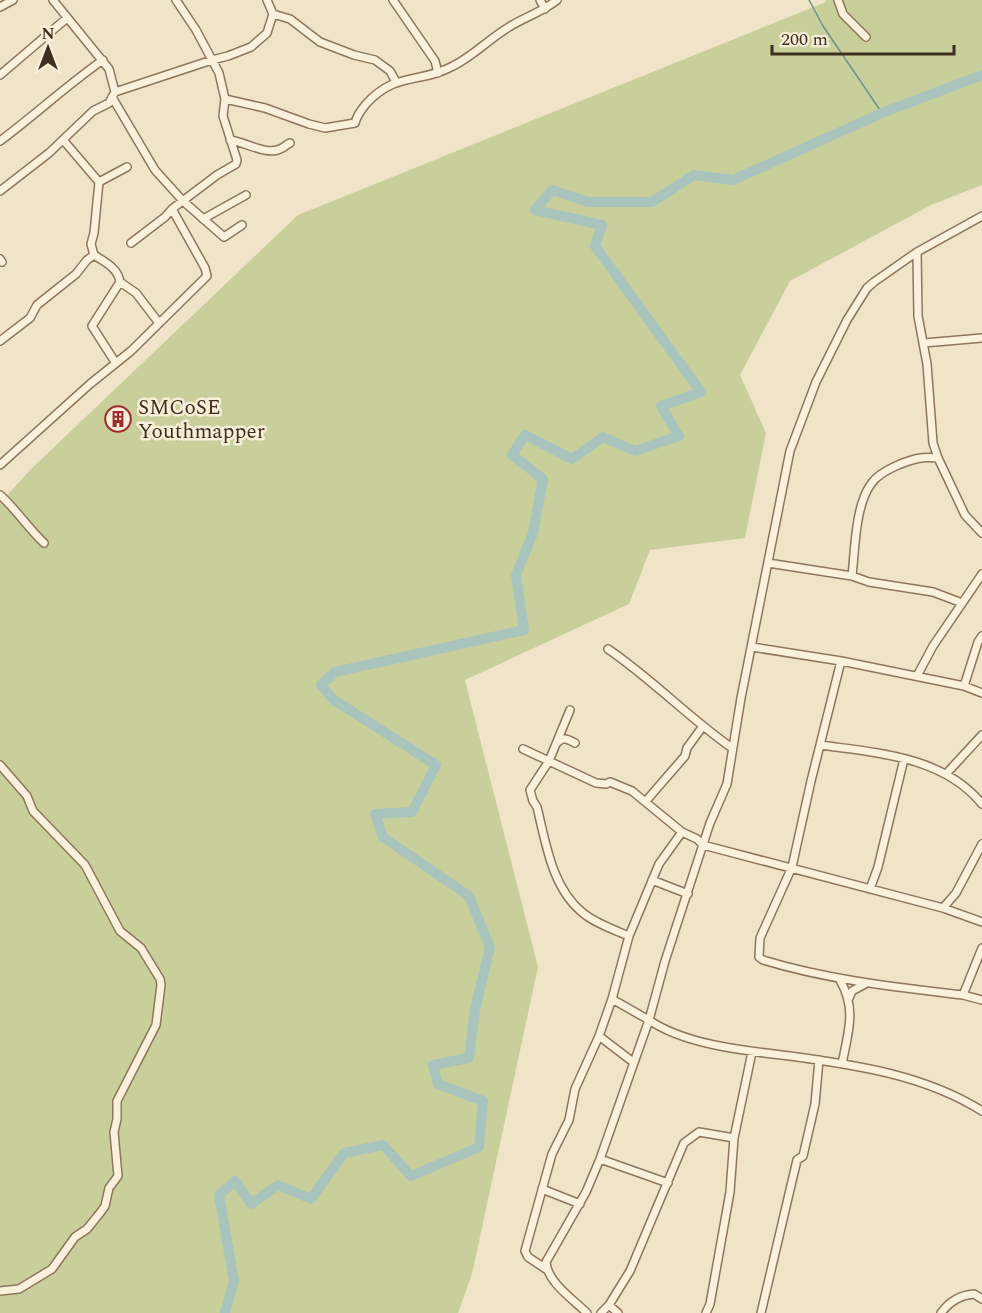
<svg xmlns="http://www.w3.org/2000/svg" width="982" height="1313" font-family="Spectral,serif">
	<rect width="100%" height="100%" fill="#f0e4c8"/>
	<path fill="#c9cf9b" d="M825,0H982V185L931,205L790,281L740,375L766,433L745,538L650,550L629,604L465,680L538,967L472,1274L458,1313H0V503L31,469L298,215L826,2Z"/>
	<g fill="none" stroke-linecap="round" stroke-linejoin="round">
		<path stroke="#6f938a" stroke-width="1.5" d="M809,0L823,26L882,113"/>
		<path stroke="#a9c4bc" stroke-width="10" d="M225,1313L234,1281L219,1195L235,1181L251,1204L278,1185L311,1199L344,1153L383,1145L411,1176L479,1147L483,1101L438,1084L433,1065L469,1058L475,1010L490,947L469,896L383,837L375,814L412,812L436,765L334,700L321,685L335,672L524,630L516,575L533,533L543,479L512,455L525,435L572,459L603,437L635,451L679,436L661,406L701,392L595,246L602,225L535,210L552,190L588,202H652L694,175L733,180L882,113L982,75"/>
		<g stroke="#8d765c" stroke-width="10">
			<path id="minor" d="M267,0L273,14L290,19L320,42L354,55L375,60L390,71L396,82
				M393,0L435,61L438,73
				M540,0L545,9
				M838,0L843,14L866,37
				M0,7L13,0
				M0,75L67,18
				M115,92L212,60L228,56L251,47L267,33L273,14
				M112,97L155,170L183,201L224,237L242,225
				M225,99L265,108L309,124L325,128L355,123C357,115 361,110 366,104C396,71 420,84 453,66C473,56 489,39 509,27C525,17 542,12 557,0
				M230,140C246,142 268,157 282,148C285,147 287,144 290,143
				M0,141C35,115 67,85 103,60
				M99,182L127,167
				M0,191L49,153L93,111L109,103L115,92L109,69L53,0
				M982,216L917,252L874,282L867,288L847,320L816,382L790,451L741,698L727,784L710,823L665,961L649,1020C685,1045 747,1051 790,1056C856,1065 925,1075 982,1111
				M203,219L246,195
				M131,243L165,217L172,209
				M917,252L918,316L927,364L933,443L938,458L965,515L982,533
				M94,255C105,262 118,268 120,282L92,326L115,362
				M0,259L2,262
				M120,282L136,293L159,323
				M0,341L30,318L37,305L76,274L87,260L94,255L91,244L94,233L99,182L64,141
				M924,343L982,338
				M0,465L90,384L131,351L207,276L205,268L172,209L217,175L236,164L237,160L223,116L225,99L219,73L196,30L176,0
				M0,495C16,509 28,528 44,543
				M768,563L852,576L869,582L933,592L962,603
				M852,576C855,550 855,506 871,484C876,476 889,469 898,465C913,459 922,456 938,458
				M752,647L841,661L964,686L982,693
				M608,649C652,679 689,718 732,748
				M841,661L811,781L792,867L760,938L759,957L763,960C829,980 895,987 963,995L982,1000
				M917,676L933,646L982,574
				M964,686L978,642L982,636
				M570,710L549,761L530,790L533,801L537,807C546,844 552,888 583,913C595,923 614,930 629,936
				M558,742C563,736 569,740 575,743
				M820,745C877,753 943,756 982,804
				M523,749L596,783L606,784L610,782L632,791L682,832L697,839L703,845L943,908L982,922
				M0,765L27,796L33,811L85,865L120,931L141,948L160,979L161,985L156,1025L117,1101V1119L114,1132L118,1176L109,1188L105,1206L100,1213L87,1229L75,1237L52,1269L19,1289L0,1291
				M946,774L982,735
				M646,801L685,756L687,748L703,726
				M652,880L688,894
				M870,889L878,867L904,759
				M943,908L956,893L982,844
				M840,980C857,1010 848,1032 842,1064
				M963,995L982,948
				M849,998L852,991L865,984
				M599,1036L633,1062
				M600,1159L668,1183
				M542,1189L580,1204
				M546,1269L528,1257L525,1251L552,1154L569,1120L575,1089L599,1036L612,999L629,936L659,864L682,832
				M609,1305L618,1313
				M587,1313C574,1300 547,1282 546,1262L586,1192L600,1159L649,1020L612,999
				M601,1313L609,1305L630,1271L684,1143L699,1132L734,1138
				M706,1313L710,1304L730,1192L734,1138L752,1052
				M761,1313L797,1160L803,1156L815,1104L819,1060
				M941,1313C949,1302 960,1295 974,1294L982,1299"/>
		</g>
		<use href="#minor" stroke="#faf1dc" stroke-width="7"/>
	</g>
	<defs>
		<g id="building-ring" transform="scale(1.35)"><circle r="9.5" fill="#f7eed8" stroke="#9e2a2b" stroke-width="1.5"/><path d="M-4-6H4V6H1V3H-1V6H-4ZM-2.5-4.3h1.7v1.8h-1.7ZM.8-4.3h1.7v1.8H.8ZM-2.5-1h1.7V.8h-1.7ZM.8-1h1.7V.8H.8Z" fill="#9e2a2b"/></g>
	</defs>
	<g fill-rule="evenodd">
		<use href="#building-ring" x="118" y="419"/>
	</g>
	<g text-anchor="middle" stroke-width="5" stroke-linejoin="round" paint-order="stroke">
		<g font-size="21" fill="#3d2e20" stroke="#f7eed8" text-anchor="start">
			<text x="138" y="414">SMCoSE<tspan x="138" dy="24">Youthmapper</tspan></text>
		</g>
	</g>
	<g transform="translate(48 48)" stroke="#f7eed8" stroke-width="4.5" paint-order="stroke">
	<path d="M0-4.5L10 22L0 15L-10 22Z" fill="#3d2e20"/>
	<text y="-9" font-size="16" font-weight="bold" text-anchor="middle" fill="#3d2e20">N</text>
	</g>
	<path d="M772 45v9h182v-9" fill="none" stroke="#3d2e20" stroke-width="3"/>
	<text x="781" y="45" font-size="18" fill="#3d2e20" stroke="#f7eed8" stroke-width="4.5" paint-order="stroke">200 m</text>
</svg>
